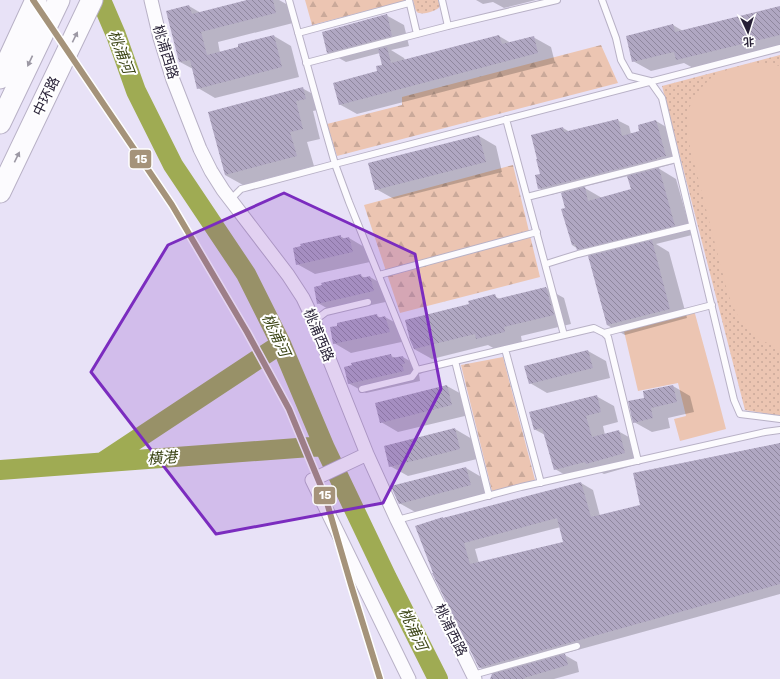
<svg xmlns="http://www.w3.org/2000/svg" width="780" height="679" font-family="Rubik,'Noto Sans SC',sans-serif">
	<defs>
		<pattern id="grass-dots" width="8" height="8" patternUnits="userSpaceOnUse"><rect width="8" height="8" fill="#ecc5b2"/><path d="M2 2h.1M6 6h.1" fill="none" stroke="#caa99a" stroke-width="1.8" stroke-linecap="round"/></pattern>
		<pattern id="forest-firs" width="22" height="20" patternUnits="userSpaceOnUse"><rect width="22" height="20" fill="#ecc5b2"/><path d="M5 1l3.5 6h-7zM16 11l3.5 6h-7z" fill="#caa99a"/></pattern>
		<pattern id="building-back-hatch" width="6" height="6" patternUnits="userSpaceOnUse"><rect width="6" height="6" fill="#b0a7c2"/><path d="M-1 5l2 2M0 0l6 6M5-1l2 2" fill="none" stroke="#8f879e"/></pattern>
	</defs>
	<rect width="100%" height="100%" fill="#e8e2f7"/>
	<path fill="url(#grass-dots)" d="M413,0H439C439,2 440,4 440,6C438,11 421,16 417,12C415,10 414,3 413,0Z
		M780,55V416L745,410L662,86Z"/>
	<path fill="url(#forest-firs)" d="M305,0H404V1L312,25Z
		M601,45L618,83L337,156L327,124L402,105V97Z
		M513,165L540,277L400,313L364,205Z
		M503,357L535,480L492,491L461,365Z"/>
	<path fill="#ecc5b2" d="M747,64H769L780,66V349L761,340L747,327L736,313L728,294L690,147L687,125L690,106L700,89L711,78L727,70Z
		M694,310L715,387L726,429L680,441L674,419L686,416L678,383L638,391L623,327Z"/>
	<path fill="#0003" fill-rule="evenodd" d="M252,0H279L288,5L293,23L218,42L220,53L274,36L291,46L299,77L215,98L198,88L193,69L180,62L189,6L201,13Z
		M476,0H536L504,8L493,2L483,4Z
		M780,7V49L695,69L684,63L651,71L633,61L673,25L683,31Z
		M386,15L404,25L409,46L391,50L404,58L405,60L499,36L511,43L533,37L551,47L555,63L357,114L339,104L378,72L384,66L380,53L346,62L328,52Z
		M302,88L320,98L322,109L313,111L320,139L307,142L314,166L243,185L225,175Z
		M617,120L629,126L631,134L641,132L656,121L668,128L677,163L658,168L676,179L692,235L656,244L669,252L687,318L625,335L607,325L589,256L572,245L566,208L562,192L551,195L539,188L541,174L563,128L570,132ZM628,176L632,190L602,198L583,187Z
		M479,136L496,146L502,172L394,199L376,189Z
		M340,236L345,239L349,238L366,248L370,262L315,274L297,264Z
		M361,276L366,278L370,277L387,287L390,301L335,313L318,303Z
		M546,288L564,298L571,324L521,336L522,342L495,349L488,345L432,359L414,349L470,305L494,296L500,299Z
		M377,316L382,318L385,317L403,327L406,341L351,353L334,343Z
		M588,351L606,361L610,378L547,393L530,383Z
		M391,356L396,358L403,357L420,367L422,373L419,374L420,381L366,393L348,383Z
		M447,386L465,396L469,415L398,432L381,422Z
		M673,386L690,396L694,412L668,418L670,428L652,432L634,422L645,398Z
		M596,396L614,406L618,422L603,426L605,435L618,431L636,441L642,463L604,474L600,472L572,479L555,469L545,435L534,429Z
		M455,429L472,439L477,459L408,476L390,466Z
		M780,444V594L563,654L577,662L579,672L554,679H492L493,674H491L479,667L444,519L581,483L593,490L600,516L641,506ZM561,527L564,542L479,563L475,549Z
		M466,468L483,478L488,495L417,513L399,503Z"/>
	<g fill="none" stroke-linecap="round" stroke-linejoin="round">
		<path stroke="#9fab53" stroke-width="20" d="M101,0L116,35L136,91L173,165L246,274L281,344L324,446L387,578L438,679
			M104,461L281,344
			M0,470L324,446"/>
	</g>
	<path fill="url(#building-back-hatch)" fill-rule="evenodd" d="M247,0H273L276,13L201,32L207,55L238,47V44L274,35L282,67L197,89L190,60L179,62L166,11L189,5L192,14Z
		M780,6V35L676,60L674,52L632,62L626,36L673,24L675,32Z
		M387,14L392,36L327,53L322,32Z
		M499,35L502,44L534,36L538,53L339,105L333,83L377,71L376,66L382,65L378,49L387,47L391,63Z
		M303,87L306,99L296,101L303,129L290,132L297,156L225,175L208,112Z
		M618,119L622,136L639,131L638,125L656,120L666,156L657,158V159L538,189L535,175L540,174L536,159H537L531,135L563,127L564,132Z
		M479,135L486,162L375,190L368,163Z
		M659,168L675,226L577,250L575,244L572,245L561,209L565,208L561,193L585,187L588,201L631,189L627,176Z
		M341,235V239L349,237L353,252L296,265L293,248L301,246L300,244Z
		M652,240L670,309L607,325L588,256Z
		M361,274L362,278L370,276L374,291L317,304L314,287L322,285L321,283Z
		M546,287L554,315L504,327L505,332L476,339L475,334L414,349L410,340L405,320L469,304L468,301L495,294L497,299Z
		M377,314L378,318L385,316L390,332L333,344L330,327L337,326V323Z
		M588,350L593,368L529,384L524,366Z
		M391,354L392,358L403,356L405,364H402L404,371L348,384L344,367L352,365L351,363Z
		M447,385L452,405L380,423L375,403Z
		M673,385L677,402L651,408L653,418L633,423L628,401L644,398L643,391Z
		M597,395L601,412L586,416L592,437L619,430L625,453L586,464L585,462L554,470L542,428L534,430L529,412Z
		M455,428L460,449L389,467L384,446Z
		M780,443V584L479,668L432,573H433L415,526L443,517V518L581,482L591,517L640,505L633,473ZM557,518L563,542L470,564L464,543Z
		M466,467L471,485L399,504L393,491L391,486Z
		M565,654L568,665L524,678L525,679H490L492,674Z"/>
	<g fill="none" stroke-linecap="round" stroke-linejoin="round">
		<g stroke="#b8b1c6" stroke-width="8">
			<path id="service" d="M289,0L323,122L335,164L780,48
				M409,0L417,34
				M442,0L448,26H446
				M602,0L616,38L621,60L630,76L650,81L662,98L734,400L740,414L780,419
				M298,33L409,3
				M306,63L448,26L557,0
				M506,119L564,335
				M233,197L241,189L335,164L349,202L417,370
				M527,197L676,159
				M546,264L578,254L692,226
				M379,275L537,232
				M314,321L326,312L368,302
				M604,333L608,337L638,461
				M505,349L541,483
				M455,361L489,496
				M362,389L412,377L417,370L594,328L604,333L712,305
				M397,520L521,487L765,432L780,430
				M473,675L577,646"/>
		</g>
		<g stroke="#b8b1c6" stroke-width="15">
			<path id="minor" d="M151,0L160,38L173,80L200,149L211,171L223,190L288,275L303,298L314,321L367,454L397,520L475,679
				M367,454L312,480L409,679"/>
		</g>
		<g stroke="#b8b1c6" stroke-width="23">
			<path id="trunk" d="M0,78L36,0
				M0,123L59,0
				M0,192L92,0"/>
		</g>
		<use href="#service" stroke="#fcfbfe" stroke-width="6"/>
		<use href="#minor" stroke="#fcfbfe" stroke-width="13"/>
		<use href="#trunk" stroke="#fcfbfe" stroke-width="21"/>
		<g stroke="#fff" stroke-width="9">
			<path id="metro-1" d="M33,0L172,205L247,332L289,409L325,496L351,585L380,679"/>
		</g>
		<use href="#metro-1" stroke="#a5937a" stroke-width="6"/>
	</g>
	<defs><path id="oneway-solid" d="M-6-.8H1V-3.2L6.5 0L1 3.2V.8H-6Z"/></defs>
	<g fill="#9c98a4">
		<use href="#oneway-solid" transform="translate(75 37) rotate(-64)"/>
		<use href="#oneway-solid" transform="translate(30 61) rotate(115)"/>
		<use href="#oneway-solid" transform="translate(17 157) rotate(-64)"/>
	</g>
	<path fill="#7b2cbf" fill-opacity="0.2" stroke="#7b2cbf" stroke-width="3" stroke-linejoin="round" d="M284,193L415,254L441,389L383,503L216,534L91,372L168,245Z"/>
	<g text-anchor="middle" stroke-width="4" stroke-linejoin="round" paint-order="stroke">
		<g font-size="14" fill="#261f35" stroke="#fff">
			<text transform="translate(166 52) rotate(73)" y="5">桃浦西路</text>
			<text transform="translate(46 96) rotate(-64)" y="5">中环路</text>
			<text transform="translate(319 335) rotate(67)" y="5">桃浦西路</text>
			<text transform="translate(451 630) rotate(64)" y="5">桃浦西路</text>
		</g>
		<g font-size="15" font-style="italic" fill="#3d4617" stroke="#fff">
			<text transform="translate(121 52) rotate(69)" y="5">桃浦河</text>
			<text transform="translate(276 335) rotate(65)" y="5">桃浦河</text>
			<text transform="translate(162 458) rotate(-4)" y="5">横港</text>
			<text transform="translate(413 629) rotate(64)" y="5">桃浦河</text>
		</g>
	</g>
	<g stroke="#fff" stroke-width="1.5">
		<rect x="129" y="149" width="23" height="20" rx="4" fill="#a5937a"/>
		<rect x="313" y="486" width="23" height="19" rx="4" fill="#a5937a"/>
	</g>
	<g font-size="11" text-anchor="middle" font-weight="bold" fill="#fff">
		<text x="141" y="163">15</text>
		<text x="325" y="499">15</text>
	</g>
	<g transform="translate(748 32) rotate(176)" stroke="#ffffff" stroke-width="3" paint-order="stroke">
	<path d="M0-3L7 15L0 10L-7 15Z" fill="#261f35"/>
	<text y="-6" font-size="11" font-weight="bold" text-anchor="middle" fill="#261f35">北</text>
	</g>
</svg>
